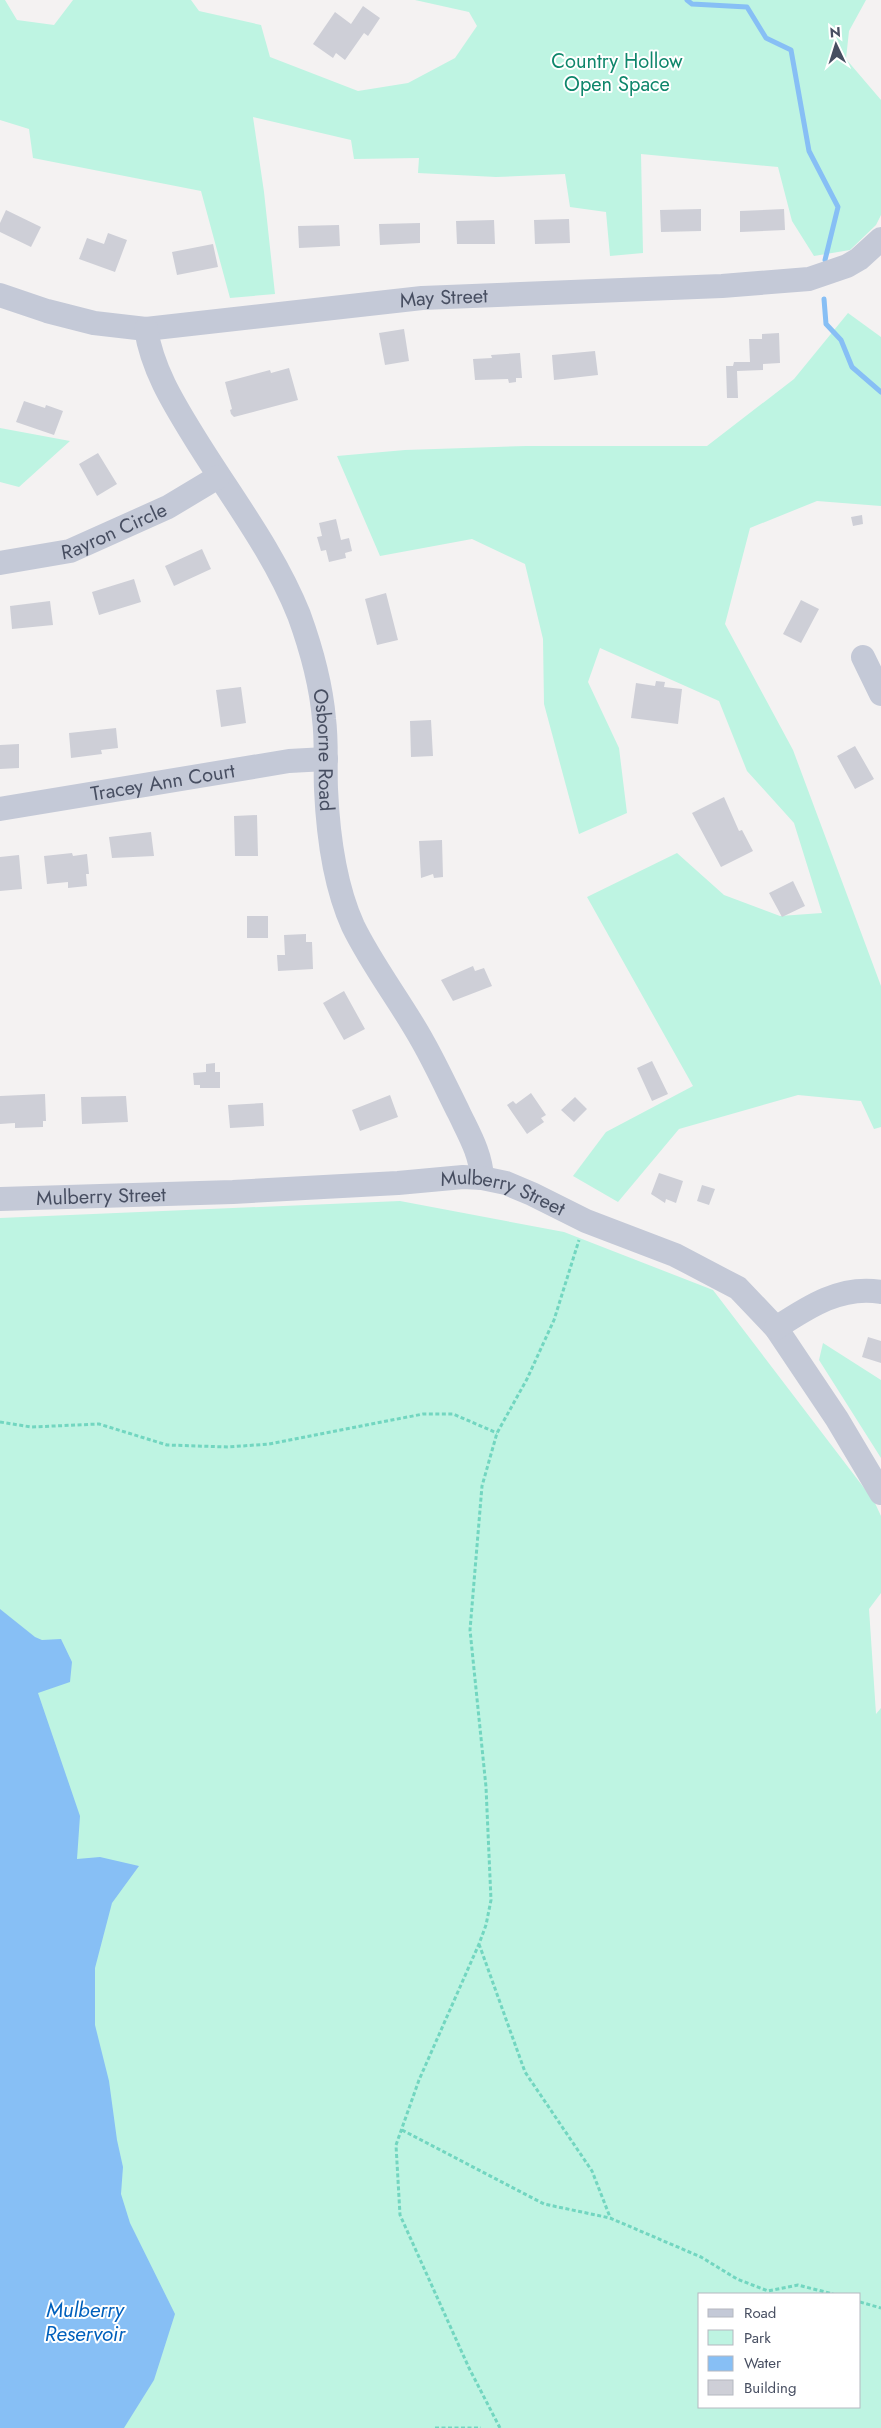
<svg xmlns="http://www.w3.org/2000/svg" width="881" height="2428" font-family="Jost,sans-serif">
	<rect width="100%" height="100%" fill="#f4f2f2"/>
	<path fill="#bef4e2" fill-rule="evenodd" d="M0,0H5L17,20L54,25L73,0H191L199,11L261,25L270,57L358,91L408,83L455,58L477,26L469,12L415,0H866L849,31L846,59L881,100V215L876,225L850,250L814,256L792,221L778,167L641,154L643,253L610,256L606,212L570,207L565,174L496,177L418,173L419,158L354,159L351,140L253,117L264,192L275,294L230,298L201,191L33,158L29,129L0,120Z
		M848,313L881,337V506L817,501L750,528L725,624L793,750L881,986V1127L874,1129L861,1101L798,1095L679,1129L618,1202L573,1176L606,1132L693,1086L587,897L677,853L724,895L780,916L822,913L794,823L747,771L719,701L600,648L588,682L619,748L627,813L579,834L544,704L543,639L525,564L472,539L380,556L337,456L405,450L526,446H707L794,379Z
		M0,428L70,441L19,487L0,482Z
		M400,1201L564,1232L713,1290L874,1501L881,1516V1593L869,1609L876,1714L881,1708V2428H0V1218ZM700,2294H860V2407H700Z
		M823,1343L881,1380V1458L819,1360Z"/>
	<path fill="#87bff5" d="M0,1609L35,1637L42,1640L61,1639L72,1662L70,1682L38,1693L80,1816L77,1859L100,1857L139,1866L112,1903L95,1968V2025L109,2081L117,2140L123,2167L121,2194L130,2223L175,2314L154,2380L124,2428H0Z"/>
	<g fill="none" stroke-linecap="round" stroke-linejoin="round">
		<path stroke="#87bff5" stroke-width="5" d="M687,0L692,4L747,7L766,38L791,50L809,151L838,207L825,260
			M824,299L826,324L841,340L852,367L881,392"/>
	</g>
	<path fill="#cecfd7" d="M363,6L380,18L368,36L364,33L345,60L336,53L333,58L313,44L335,12L351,24Z
		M701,209V231L661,232L660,210Z
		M784,209L785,230L740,232V211Z
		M6,210L41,227L31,247L0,232V223Z
		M569,219L570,243L535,244L534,220Z
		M494,220L495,244H457L456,221Z
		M420,223V243L380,245L379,224Z
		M339,225L340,246L299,248L298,226Z
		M108,233L127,240L115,272L79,259L87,238L104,244Z
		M213,244L218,267L177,275L172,252Z
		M404,329L409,361L385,365L379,333Z
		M779,333L780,363L763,364V370L737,371L738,398H727L726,366H733L734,362H750L749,339H762V334Z
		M595,351L598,375L554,380L552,355Z
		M520,353L522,378H516V382L509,383L508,379L475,380L473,359L492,358L491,355Z
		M289,368L298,400L234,417L231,414L230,410L232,409L225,382L270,370L271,373Z
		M24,401L45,408L46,405L63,411L54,435L16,422Z
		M98,453L117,484L97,496L79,464Z
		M862,515L863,524L853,526L851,517Z
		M336,519L341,540L349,538L352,551L345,553L346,558L329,562L326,550L321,551L317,537L322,536L319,523Z
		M202,549L211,569L174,586L165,566Z
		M134,579L141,602L99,615L92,592Z
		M386,593L398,640L377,645L365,599Z
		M801,600L819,609L801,643L783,634Z
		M50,601L53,625L12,629L10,606Z
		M656,681L665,682L664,687L682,689L678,724L631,718L636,683L655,686Z
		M241,687L246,723L221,727L216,690Z
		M431,720L433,756L411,757L410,721Z
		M116,728L118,748L101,750L102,754L71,758L69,733Z
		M19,744V768L0,769V745Z
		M855,746L874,779L855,789L837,756Z
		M724,797L739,831L742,830L753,851L721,867L692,813Z
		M257,815L258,856H235L234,816Z
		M151,832L154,856L112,858L109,837Z
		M442,840L443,877L434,878L433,874L421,878L419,841Z
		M72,853L73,856L87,854L89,874H86L87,886L68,888V882L47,884L44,856Z
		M19,855L22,889L0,891V857Z
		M793,881L805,906L782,917L769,893Z
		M247,916H268V938H247Z
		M306,934V942H312L313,969L278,971L277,955H285L284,935Z
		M473,966L475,971L484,968L492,986L453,1001L441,980Z
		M344,991L365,1029L344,1040L323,1003Z
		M652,1061L668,1094L652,1101L637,1068Z
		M215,1063V1072H220V1088H200V1085H194L193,1073L206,1072V1064Z
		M531,1093L546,1115L541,1118L544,1122L527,1134L507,1105L513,1101L516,1104Z
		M45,1094L46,1121H43V1127L15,1128V1123L0,1124V1096Z
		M390,1095L398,1117L360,1131L352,1110Z
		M126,1096L128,1122L82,1124L81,1097Z
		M575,1097L587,1109L574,1122L561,1110Z
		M263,1103L264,1126L230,1128L228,1105Z
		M659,1173L683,1181L676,1203L666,1199L665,1203L651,1194Z
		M702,1185L715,1189L709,1205L697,1201Z
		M868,1337L881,1341V1363L862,1357Z"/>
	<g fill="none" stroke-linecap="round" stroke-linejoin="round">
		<path stroke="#72d6c0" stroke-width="3" stroke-dasharray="4 2.5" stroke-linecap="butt" d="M0,1422L31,1427L99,1424L167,1445L228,1447L269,1444L423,1414H453L497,1433
			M479,1944L525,2072L592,2171L610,2217
			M402,2130L544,2204L610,2218L701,2257L737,2279L768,2291L798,2285L833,2294
			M860,2302L881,2308
			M435,2428H481
			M500,2428L469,2368L400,2215L396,2145L419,2080L479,1944L486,1925L491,1900L486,1787L470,1630L482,1486L497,1433L527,1379L554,1320L579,1240"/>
		<g stroke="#c4c9d7" stroke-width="24">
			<path id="s1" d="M0,295L47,311L94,323L146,329L422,298L722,286L809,279L847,266L859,259L881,239"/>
			<path id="s2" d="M146,329C152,368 172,401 193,435C229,494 273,550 299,615C311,648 321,684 324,719C327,742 325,766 326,789C328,835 334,884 353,926C373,967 401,1002 423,1042C436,1065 447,1089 459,1113C469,1134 481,1154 482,1178"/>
			<path id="s3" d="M0,563L70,551L168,507L218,477"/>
			<path d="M863,657L881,694"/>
			<path id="s4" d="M0,809L289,761L326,759"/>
			<path id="s5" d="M0,1199L233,1192L398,1183L463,1177L482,1178L506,1183L532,1194L586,1221L675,1255L738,1288L776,1328L837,1419L881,1493"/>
			<path d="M776,1328C808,1307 841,1285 881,1292"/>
		</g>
	</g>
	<g text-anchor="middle" stroke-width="4" stroke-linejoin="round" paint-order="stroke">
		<g font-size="20" fill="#0e866b" stroke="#fff">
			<text x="617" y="68">Country Hollow<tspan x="617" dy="23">Open Space</tspan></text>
		</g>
		<g font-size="20" fill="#474e61" stroke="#fff">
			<text dy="7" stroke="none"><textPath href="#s1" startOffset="450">May Street</textPath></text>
			<text dy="7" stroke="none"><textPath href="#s3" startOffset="119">Rayron Circle</textPath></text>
			<text dy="7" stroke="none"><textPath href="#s2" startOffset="464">Osborne Road</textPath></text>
			<text dy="7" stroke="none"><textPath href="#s4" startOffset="165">Tracey Ann Court</textPath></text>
			<text dy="7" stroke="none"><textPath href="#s5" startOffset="101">Mulberry Street</textPath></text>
			<text dy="7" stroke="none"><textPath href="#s5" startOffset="506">Mulberry Street</textPath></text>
		</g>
		<g font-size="21" font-style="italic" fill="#0060bc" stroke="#fff">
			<text x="85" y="2317">Mulberry<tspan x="85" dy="24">Reservoir</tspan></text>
		</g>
	</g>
	<rect x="698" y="2293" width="162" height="115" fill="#ffffff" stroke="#b5b8c0"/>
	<rect x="708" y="2309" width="25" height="8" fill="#c4c9d7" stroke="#b5b8c0"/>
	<text x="744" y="2318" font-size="15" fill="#474e61">Road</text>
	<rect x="708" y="2330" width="25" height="15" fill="#bef4e2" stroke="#b5b8c0"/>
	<text x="744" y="2343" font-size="15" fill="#474e61">Park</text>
	<rect x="708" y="2356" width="25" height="15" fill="#87bff5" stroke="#b5b8c0"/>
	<text x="744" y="2368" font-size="15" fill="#474e61">Water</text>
	<rect x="708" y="2380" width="25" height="15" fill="#cecfd7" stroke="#b5b8c0"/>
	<text x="744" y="2393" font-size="15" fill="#474e61">Building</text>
	<g transform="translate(836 45) rotate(356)" stroke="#ffffff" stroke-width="4" paint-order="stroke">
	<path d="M0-4L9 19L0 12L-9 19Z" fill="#474e61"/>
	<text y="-8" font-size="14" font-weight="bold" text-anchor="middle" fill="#474e61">N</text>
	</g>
</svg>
